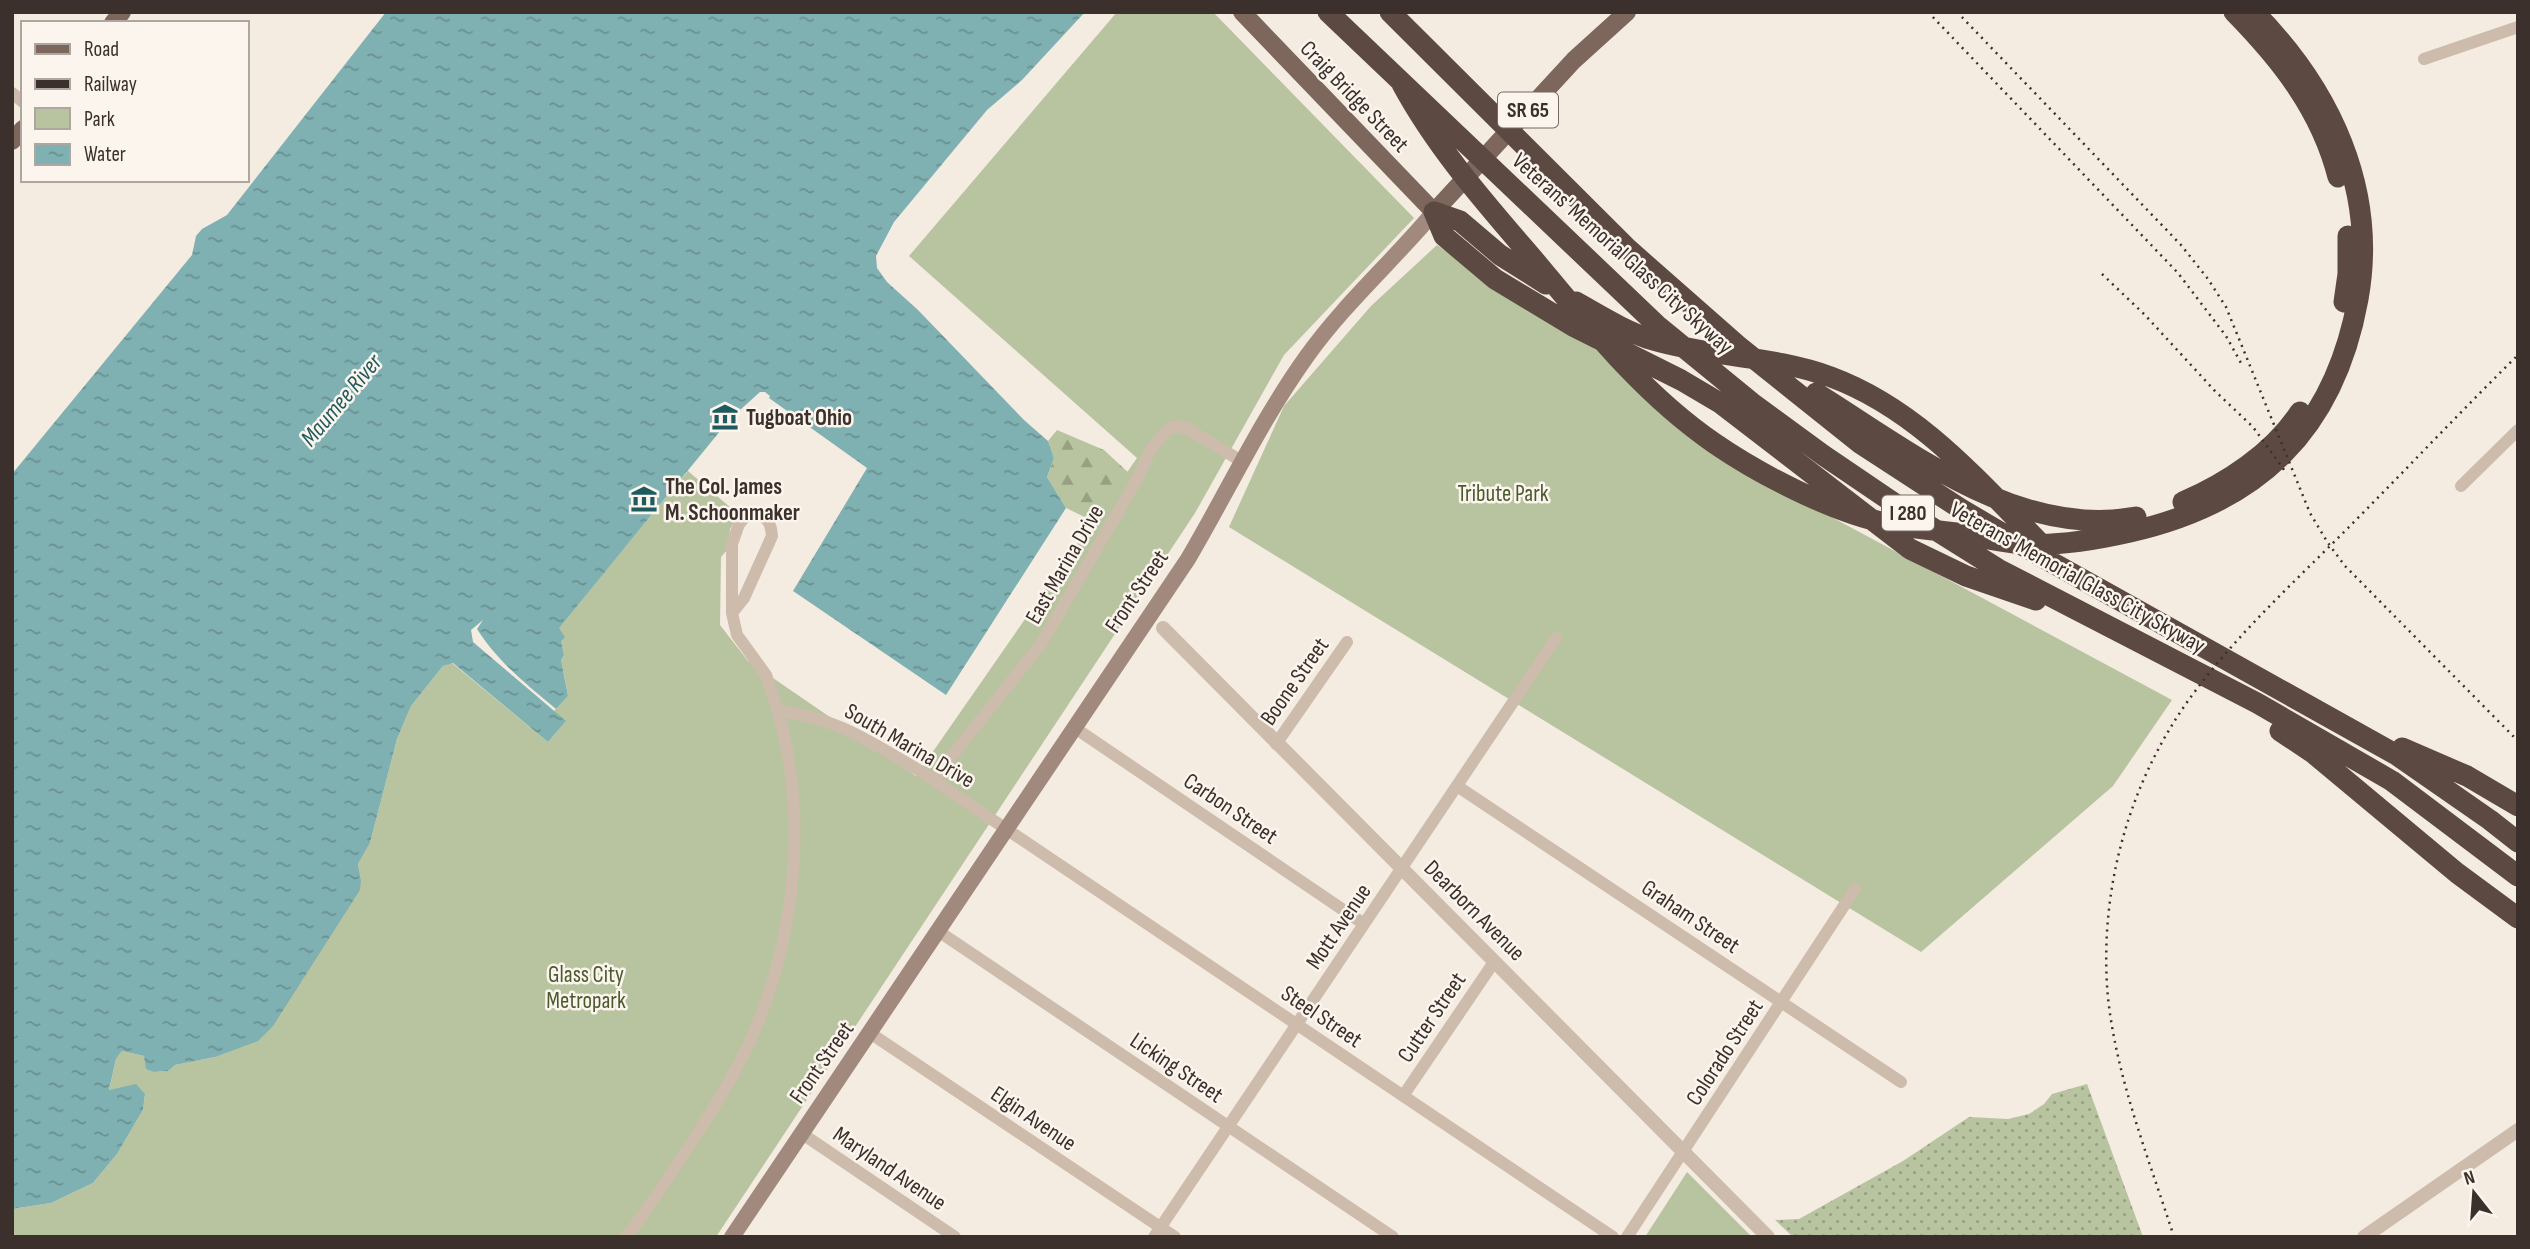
<svg xmlns="http://www.w3.org/2000/svg" width="2530" height="1249" font-family="'Sofia Sans Condensed',sans-serif">
	<defs>
		<pattern id="grass-dots" width="8" height="8" patternUnits="userSpaceOnUse" patternTransform="scale(1.75)"><rect width="8" height="8" fill="#b8c4a0"/><path d="M2 2h.1M6 6h.1" fill="none" stroke="#97a083" stroke-width="1.8" stroke-linecap="round"/></pattern>
		<pattern id="forest-firs" width="22" height="20" patternUnits="userSpaceOnUse" patternTransform="scale(1.75)"><rect width="22" height="20" fill="#b8c4a0"/><path d="M5 1l3.5 6h-7zM16 11l3.5 6h-7z" fill="#97a083"/></pattern>
		<pattern id="water-ripples" width="26" height="14" patternUnits="userSpaceOnUse" patternTransform="scale(1.75)"><rect width="26" height="14" fill="#7fb0b2"/><path d="M2 4q2-2 4 0t4 0M15 11q2-2 4 0t4 0" fill="none" stroke="#699091"/></pattern>
	</defs>
	<rect width="100%" height="100%" fill="#f4ebe1"/>
	<path fill="url(#grass-dots)" d="M2087,1084L2143,1237H1793L1775,1220L1799,1219L1903,1161L1969,1117L2008,1119L2029,1114L2044,1104L2052,1094Z"/>
	<path fill="url(#forest-firs)" d="M1057,430L1104,450L1131,475L1099,524L1066,508L1047,477L1054,458L1048,441Z"/>
	<path fill="#b8c4a0" d="M1117,12H1213L1414,218L1284,355L1195,513L716,1237H12V1209L51,1203L93,1183L117,1154L143,1110L145,1094L109,1091L116,1059L122,1051L144,1056L154,1072L168,1071L175,1065L215,1057L361,880L358,864L370,843L397,739L411,706L443,666L452,663L548,742L565,722L554,711L568,696L561,660L564,655L558,628L688,471L738,514L730,529L728,549L721,557L720,625L748,661L916,776L1137,458L909,256Z
		M1437,245L1550,323L1604,352L1716,455L2172,700L2113,786L1921,952L1229,527L1284,406L1371,306Z
		M1687,1172L1752,1237H1645Z"/>
	<path fill="url(#water-ripples)" d="M386,12H1085L1022,80L987,110L894,222L876,256L877,268L887,282L918,310L1024,420L1048,441L1054,458L1047,477L1066,508L946,695L793,591L867,468L769,398L770,396L765,392H760L730,419L559,628L565,637L561,641L564,655L561,660L568,696L556,709C526,684 498,662 477,629L483,620L471,630L473,642L566,721L548,742L453,663L443,666L411,706L397,739L370,843L358,864L361,880L360,890L273,1026L258,1041L215,1057L175,1065L168,1071L154,1072L146,1069L144,1056L122,1051L116,1059L109,1090L136,1084L145,1094L143,1110L117,1154L93,1183L51,1203L12,1209V474L192,255L196,236L202,229L227,215Z"/>
	<g fill="none" stroke-linecap="round" stroke-linejoin="round">
		<path stroke="#cdbbac" stroke-width="12" d="M2424,59L2518,27
			M12,93L23,102
			M2461,486L2518,430
			M732,613L744,598L772,536C771,523 768,518 756,513L746,516L739,524L732,544V613L737,635L766,675L778,711C837,718 867,740 917,769L1613,1237
			M1075,728L1364,924
			M1276,744L1347,642
			M933,780L1041,644L1135,483L1151,449L1167,430L1176,426L1186,428L1243,462
			M1457,786L1901,1082
			M938,931L1393,1237
			M870,1033L1175,1237
			M1403,1096L1494,962
			M801,1133L955,1237
			M626,1237C647,1211 665,1182 684,1154C708,1117 733,1079 751,1039C796,937 808,818 778,711
			M1154,1237L1556,638
			M1627,1237L1855,889"/>
		<path stroke="#cdbbac" stroke-width="14" d="M1163,628L1768,1237
			M2364,1237L2518,1130"/>
		<path stroke="#a18a7d" stroke-width="16" d="M732,1237L1188,559C1228,491 1261,420 1307,356C1344,304 1393,261 1434,212"/>
		<path stroke="#7d675c" stroke-width="18" d="M1242,12L1434,212L1574,60L1627,12
			M113,23L122,12
			M12,141L23,129"/>
		<path stroke="#5c4a42" stroke-width="21" d="M1328,12L1659,327L1752,403L1823,455L1907,512L1998,569L2257,703L2392,781L2518,876
			M1390,12L1628,249L1737,345L1861,444L1961,509L2044,558L2395,754L2490,820L2518,842
			M2234,12C2281,60 2321,110 2338,177
			M1402,84C1437,149 1488,206 1536,262C1591,328 1643,394 1714,443C1759,474 1832,512 1886,523C1909,528 1933,530 1957,533C1980,537 2004,543 2027,544C2059,546 2099,539 2130,532C2258,503 2334,431 2358,299C2378,189 2330,89 2254,12
			M1434,212L1444,236L1495,279L1573,326L1681,380L1720,403L1910,549L1966,576L2036,600
			M1434,212L1460,221L1500,255L1546,284
			M1576,302C1601,316 1626,332 1653,340C1711,357 1774,356 1831,377C1920,410 1981,484 2046,549
			M2344,302L2348,274V236
			M1816,393C1911,452 2018,539 2136,517
			M2183,502C2227,483 2273,453 2300,412
			M2280,731L2313,753L2457,873L2518,918
			M2402,748L2467,776L2518,806"/>
		<path stroke="#3b302b" stroke-width="2.5" stroke-dasharray="2 5" stroke-linecap="butt" d="M1928,12L2178,273L2226,336L2241,363
			M1957,12L2181,245L2208,279L2226,307L2310,513L2328,543L2345,566L2518,741
			M2102,274L2145,315L2214,390L2253,427L2287,474
			M2174,1237C2149,1159 2117,1080 2108,998C2098,889 2130,777 2196,690C2238,634 2291,585 2340,536C2400,476 2458,414 2518,355"/>
	</g>
	<defs>
		<g id="museum-bare" transform="scale(2.1)"><path d="M0-6L6-3V-2H-6V-3ZM-5-1h2V3h-2ZM-1-1h2V3h-2ZM3-1h2V3H3ZM-6 4H6V6H-6Z" fill="#1f5a5e" stroke="#fbf5ee" stroke-width="2.5" paint-order="stroke"/></g>
	</defs>
	<g fill-rule="evenodd">
		<use href="#museum-bare" x="725" y="417"/>
		<use href="#museum-bare" x="644" y="499"/>
	</g>
	<g text-anchor="middle" stroke-width="5" stroke-linejoin="round" paint-order="stroke">
		<g fill="#fbf5ee" stroke="#756b66" stroke-width="2">
			<rect x="1498" y="92.5" width="60" height="35" rx="5"/>
			<rect x="1882" y="495.5" width="52" height="35" rx="5"/>
		</g>
		<g font-size="21" font-weight="bold" fill="#3b302b">
			<text x="1528" y="117">SR 65</text>
			<text x="1908" y="520">I 280</text>
		</g>
		<g font-size="23" fill="#3b302b" stroke="#fbf5ee">
			<text transform="translate(1355 96) rotate(46)" y="8">Craig Bridge Street</text>
			<text transform="translate(1623 253) rotate(42)" y="8">Veterans' Memorial Glass City Skyway</text>
			<text transform="translate(1064 564) rotate(-60)" y="8">East Marina Drive</text>
			<text transform="translate(2078 577) rotate(29)" y="8">Veterans' Memorial Glass City Skyway</text>
			<text transform="translate(1136 591) rotate(-56)" y="8">Front Street</text>
			<text transform="translate(1294 681) rotate(-55)" y="8">Boone Street</text>
			<text transform="translate(910 745) rotate(30)" y="8">South Marina Drive</text>
			<text transform="translate(1231 808) rotate(34)" y="8">Carbon Street</text>
			<text transform="translate(1475 910) rotate(45)" y="8">Dearborn Avenue</text>
			<text transform="translate(1691 916) rotate(34)" y="8">Graham Street</text>
			<text transform="translate(1338 926) rotate(-56)" y="8">Mott Avenue</text>
			<text transform="translate(1322 1016) rotate(34)" y="8">Steel Street</text>
			<text transform="translate(1431 1017) rotate(-56)" y="8">Cutter Street</text>
			<text transform="translate(1724 1052) rotate(-57)" y="8">Colorado Street</text>
			<text transform="translate(821 1062) rotate(-55)" y="8">Front Street</text>
			<text transform="translate(1177 1067) rotate(34)" y="8">Licking Street</text>
			<text transform="translate(1034 1118) rotate(34)" y="8">Elgin Avenue</text>
			<text transform="translate(890 1168) rotate(34)" y="8">Maryland Avenue</text>
		</g>
		<g font-size="23" font-weight="bold" fill="#3b302b" stroke="#fbf5ee" text-anchor="start">
			<text x="746" y="425">Tugboat Ohio</text>
			<text x="665" y="494">The Col. James<tspan x="665" dy="26">M. Schoonmaker</tspan></text>
		</g>
		<g font-size="23" fill="#4a5a2e" stroke="#fbf5ee">
			<text x="1503" y="501">Tribute Park</text>
			<text x="586" y="982">Glass City<tspan x="586" dy="26">Metropark</tspan></text>
		</g>
		<g font-size="24" font-style="italic" fill="#1f5a5e" stroke="#fbf5ee">
			<text transform="translate(341 400) rotate(-50)" y="8">Maumee River</text>
		</g>
	</g>
	<rect width="2530" height="1249" fill="none" stroke="#3b302b" stroke-width="28"/>
	<rect x="21" y="21" width="228" height="161" fill="#fbf5ee" stroke="#aea6a0" stroke-width="2"/>
	<rect x="35" y="44" width="35" height="10" fill="#7d675c" stroke="#aea6a0" stroke-width="2"/>
	<text x="84" y="56" font-size="21" fill="#3b302b">Road</text>
	<rect x="35" y="79" width="35" height="10" fill="#3b302b" stroke="#aea6a0" stroke-width="2"/>
	<text x="84" y="91" font-size="21" fill="#3b302b">Railway</text>
	<rect x="35" y="108" width="35" height="21" fill="#b8c4a0" stroke="#aea6a0" stroke-width="2"/>
	<text x="84" y="126" font-size="21" fill="#3b302b">Park</text>
	<rect x="35" y="144" width="35" height="21" fill="url(#water-ripples)" stroke="#aea6a0" stroke-width="2"/>
	<text x="84" y="161" font-size="21" fill="#3b302b">Water</text>
	<g transform="translate(2474 1193) rotate(343)" stroke="#fbf5ee" stroke-width="5" paint-order="stroke">
	<path d="M0-5L12 26L0 18L-12 26Z" fill="#3b302b"/>
	<text y="-10" font-size="19" font-weight="bold" text-anchor="middle" fill="#3b302b">N</text>
	</g>
</svg>
